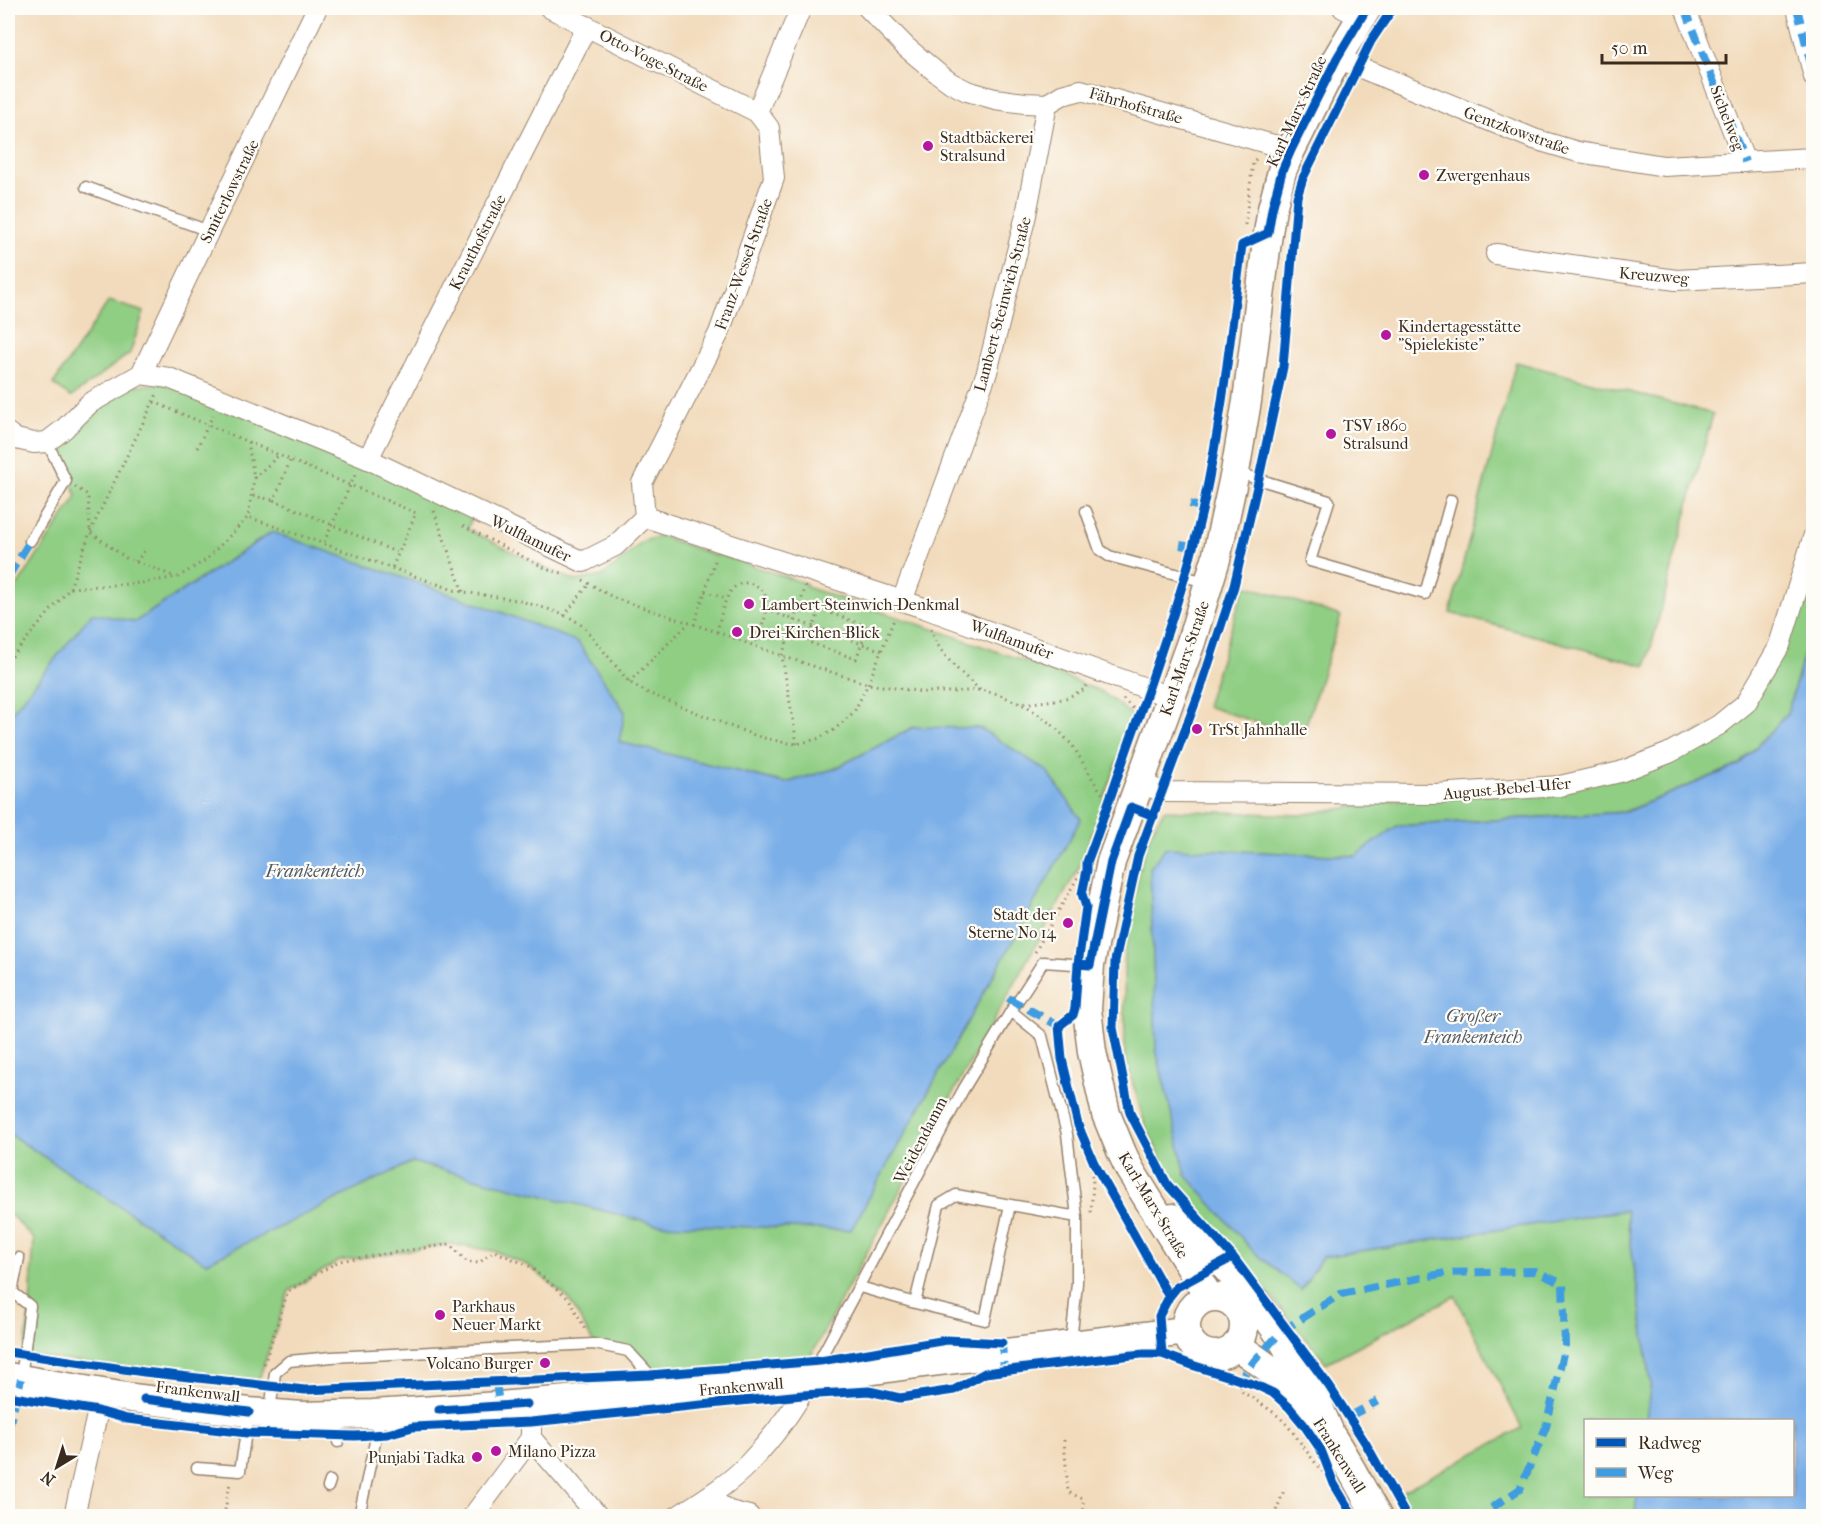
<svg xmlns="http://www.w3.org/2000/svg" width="1821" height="1524" font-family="'IM FELL French Canon',serif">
	<rect width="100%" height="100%" fill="#fdfcf7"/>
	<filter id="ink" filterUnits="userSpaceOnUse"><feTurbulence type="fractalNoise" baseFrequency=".0167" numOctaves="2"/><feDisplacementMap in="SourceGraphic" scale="12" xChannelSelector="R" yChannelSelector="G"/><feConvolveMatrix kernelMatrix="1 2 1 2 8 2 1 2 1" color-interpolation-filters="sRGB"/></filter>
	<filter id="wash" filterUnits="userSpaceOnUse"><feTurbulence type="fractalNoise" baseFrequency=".008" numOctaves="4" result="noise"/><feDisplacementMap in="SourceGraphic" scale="24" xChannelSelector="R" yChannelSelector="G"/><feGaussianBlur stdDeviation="1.35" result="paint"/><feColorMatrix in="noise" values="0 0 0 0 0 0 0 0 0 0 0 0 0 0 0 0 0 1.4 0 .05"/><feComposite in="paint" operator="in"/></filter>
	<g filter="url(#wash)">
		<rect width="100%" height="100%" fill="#f2dbbc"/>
		<path fill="#90ce84" stroke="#667c51" stroke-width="1.5" d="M109,301L144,312L130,353L71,397L53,384Z
			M1516,362L1713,414L1646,666L1450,613Z
			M171,384L368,459L473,516L467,529L549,570L576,581L602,576L620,562L643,541L661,536L716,556L717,554L807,584L806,587L942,632L1044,668L1102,692L1133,716L1082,862L952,1095L807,1363L650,1375L628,1351L594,1344L569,1299L529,1266L494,1251L450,1244L339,1261L289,1291L257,1385L24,1355L30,1306L34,1239L8,1212V1133L206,1262L412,1162L655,1224L914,727L834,769L785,783L618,742L272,532L135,622L92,614L8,717V600L77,496L55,444L133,385Z
			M1813,535V623L1787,714L1739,765L1624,812L1397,826L1356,856L1165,848L1301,1290L1322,1257L1626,1210L1651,1383L1646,1420H1586V1496H1637L1635,1516H1413L1401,1492L1522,1428L1455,1296L1326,1363L1253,1275L1173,1184L1145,1125L1125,1057L1124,954L1138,872L1151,832L1164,810L1300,815L1435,794L1560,786L1719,725L1780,645Z
			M1245,585L1341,616L1302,737L1206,706Z"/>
		<path fill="#7aafe8" stroke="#5a6c83" stroke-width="1.5" d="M272,532L498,611L578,642L625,712L619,742L785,783L834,769L914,727L980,728L1047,771L1081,819L851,1230L655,1224L412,1162L206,1263L8,1133V717L92,613L135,622Z
			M1813,623V1516H1635L1637,1496H1792V1420H1646L1651,1383L1626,1210L1322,1257L1301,1290L1253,1251L1186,1175L1156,1050L1150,868L1165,848L1356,856L1397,826L1625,812L1739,765L1787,714Z"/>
	</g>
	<g filter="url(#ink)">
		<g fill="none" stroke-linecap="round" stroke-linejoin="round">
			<g stroke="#96826d" stroke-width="13">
				<path id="lane" d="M86,187L209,231
					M1235,472L1329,501L1310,561L1425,594L1451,500
					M1086,511L1100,550L1109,556L1209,583
					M30,541L66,481L47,442
					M1011,1011L1042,1036L1067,1134L1077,1217V1283L1071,1343
					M19,1258L12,1292L30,1306L21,1379
					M860,1287L915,1303L985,1320L1010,1205
					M915,1303L939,1205L956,1195L1077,1217
					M811,1376L963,1090L1011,1011L1043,962L1089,965
					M270,1411L275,1373L289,1361L332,1357L594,1344L628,1351L650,1375L655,1390
					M299,1435L302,1416
					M338,1442L339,1415
					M197,1468L240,1471L249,1413
					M328,1487L330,1481
					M359,1516L381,1414"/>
			</g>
			<g stroke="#96826d" stroke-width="22">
				<path id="street" d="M550,8L757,112
					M868,8L906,47L936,72L951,83L967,91L995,99L1025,103L1047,104L1062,95L1081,90L1291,150
					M1343,8L1361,17
					M1685,8L1745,162
					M1797,8L1814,77
					M1337,58L1534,139L1578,152L1664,166L1814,158
					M1496,254L1676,280L1814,273
					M141,374L209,231L317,8
					M8,433L16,439L34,443L47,442L64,429L90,403L141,374L169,378L368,459L583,562L615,546L645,517L927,609L1170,697
					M368,459L587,26
					M645,517L642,483L719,333L774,178L769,128L757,112L801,8
					M902,601L987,372L1026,215L1047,104
					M1140,783L1163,792L1435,794L1560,786L1620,772L1669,753L1719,725L1746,703L1780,645L1814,535
					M531,1438L598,1516
					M708,1497L729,1511L749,1516
					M74,1516L102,1393
					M473,1516L531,1438V1422L527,1404
					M678,1516C703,1500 729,1484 749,1463C773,1438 794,1409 810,1379"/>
			</g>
			<g stroke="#96826d" stroke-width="31">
				<path id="secondary" d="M1172,1218L1182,1224L1222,1263L1256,1302L1279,1334L1308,1382L1329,1431
					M1186 1326a29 29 0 1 1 58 0a29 29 0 1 1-58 0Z
					M1209,1297L1130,1170L1122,1153L1106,1114L1092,1052L1087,1009L1090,965L1111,862L1191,642L1216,559L1235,472L1247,401L1268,233L1272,209L1282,171L1291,150L1337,58L1367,8
					M1236,1345C1252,1357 1270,1368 1284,1381C1327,1417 1350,1469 1377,1516
					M8,1377L132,1398L249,1412L302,1416L373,1414L499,1406L810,1379L924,1363L1186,1331"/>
			</g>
			<path stroke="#96826d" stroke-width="3" stroke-dasharray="1.5 4.5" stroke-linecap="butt" d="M1318,8L1327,12
				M1245,225L1253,162L1256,159
				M154,402L248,442L254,478L248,517
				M1218,431L1238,277
				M248,442L416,513L392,568
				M197,448L213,415
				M290,461L274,500L398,553
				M254,478L278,456
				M75,487L88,495L90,532L126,558L176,577
				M253,496L274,500
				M434,511L463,592
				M463,526L549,570L562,573
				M324,542L356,473
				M136,562L145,550
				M1188,565L1213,458
				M583,580L614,598L717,632L782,656L868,684L923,692H953L980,690L998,694L1028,707L1055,727L1073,746L1095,783L1103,795L1110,799
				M70,588L90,532L157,394
				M705,591L726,599
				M820,609L868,627L856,659L808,642Z
				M767,610L882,651
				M564,616L589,584
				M694,625L716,558
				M931,629C939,655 960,672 980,690
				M717,632C720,619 723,602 731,591C742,575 767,585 767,604C767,618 759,633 754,645
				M8,661L70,588L142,583L178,577L206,560L248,517L457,591L517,600L551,610L573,619L584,627L629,682L648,693L735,728L760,737L782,742L797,744L817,739L834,730L854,712L868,684L895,617
				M1157,666L1181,589
				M629,682L689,623
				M1123,699L1139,714
				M1018,702L1031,703L1064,699L1085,689L1087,685
				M797,744L782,656L806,586
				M1035,952L1087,861
				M1059,1026L1061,1051
				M1082,1133L1094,1163L1169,1297
				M1090,1157L1093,1183L1091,1213
				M264,1364L288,1291L339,1261L450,1244L467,1262L479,1263L494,1251L529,1266L569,1299L587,1332
				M1240,1380L1241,1391C1256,1401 1275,1411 1287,1425C1302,1443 1313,1463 1331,1480
				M1064,1440L1068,1492L1083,1499L1084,1516
				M224,1516L230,1483
				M1274,1516L1285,1488"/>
			<use href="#lane" stroke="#fff" stroke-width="10"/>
			<use href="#street" stroke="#fff" stroke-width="20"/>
			<use href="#secondary" stroke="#fff" stroke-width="28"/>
			<path stroke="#3f9ce0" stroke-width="8" stroke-dasharray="15 8" stroke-linecap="butt" d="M1685,8L1745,162
				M1797,8L1814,77
				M1190,504L1202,508
				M1180,545L1192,547
				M8,577L30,541
				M1008,998L1059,1026
				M998,1343H1002L1004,1372
				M1235,1379L1240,1380L1255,1360L1282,1331L1341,1294L1445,1273L1535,1271L1563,1284L1565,1345L1546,1427L1520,1489L1487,1511L1484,1516
				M496,1382L500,1412
				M1350,1416L1378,1401
				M8,1430L21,1379"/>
			<g stroke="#fdfcf7" stroke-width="13">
				<path id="cycleway" d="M1393,8L1371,41L1303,178L1297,197L1283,367L1259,478L1234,586L1200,690L1138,856L1115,961L1113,1028L1130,1113L1167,1184L1233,1257L1329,1386L1366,1444L1406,1516
					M1078,964L1090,965L1111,862L1131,807L1154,816
					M1059,1026L1073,1015L1075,1008L1078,964L1086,907L1082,894L1087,870V862C1106,813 1121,764 1139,716C1163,647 1187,578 1203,507C1222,420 1231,333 1242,245L1268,233L1272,209L1282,171L1291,150L1337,58L1367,8
					M1059,1026L1062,1059L1078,1125L1094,1163L1169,1297
					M8,1352L144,1372L305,1390L650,1375L820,1361L947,1340L1002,1343
					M1162,1354L1159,1316L1169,1297L1177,1287L1233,1257
					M8,1396L98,1411L127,1419L247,1433L355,1436L387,1434L413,1427L531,1422L802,1395L869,1391L900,1398L954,1390L985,1373L1141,1354H1162L1195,1366L1256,1385L1273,1393L1289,1407L1304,1425L1321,1450L1334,1484L1353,1516
					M144,1399L249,1412
					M439,1410L527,1404"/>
			</g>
			<use href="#cycleway" stroke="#0057b8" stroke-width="9"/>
		</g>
	</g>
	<g fill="#b5179e" stroke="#fdfcf7" stroke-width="2">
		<circle cx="928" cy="146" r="6"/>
		<circle cx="1424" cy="175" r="6"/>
		<circle cx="1386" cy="335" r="6"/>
		<circle cx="1331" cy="434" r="6"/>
		<circle cx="749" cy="604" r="6"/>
		<circle cx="737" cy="632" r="6"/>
		<circle cx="1197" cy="729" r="6"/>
		<circle cx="1068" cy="923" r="6"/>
		<circle cx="440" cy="1315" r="6"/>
		<circle cx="545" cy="1363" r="6"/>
		<circle cx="496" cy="1451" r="6"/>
		<circle cx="477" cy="1457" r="6"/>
	</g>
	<g text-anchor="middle" stroke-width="4.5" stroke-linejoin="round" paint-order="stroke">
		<g font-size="16" fill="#3b2a1e" stroke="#fdfcf7">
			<text transform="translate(654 60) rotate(27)" y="6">Otto-Voge-Straße</text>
			<text transform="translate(1136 105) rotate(16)" y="6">Fährhofstraße</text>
			<text transform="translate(1296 111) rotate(-65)" y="6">Karl-Marx-Straße</text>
			<text transform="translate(1728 118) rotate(69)" y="6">Sichelweg</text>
			<text transform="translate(1517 130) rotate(20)" y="6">Gentzkowstraße</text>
			<text transform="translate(229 191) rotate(-64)" y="6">Smiterlowstraße</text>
			<text transform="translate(477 242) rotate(-63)" y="6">Krauthofstraße</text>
			<text transform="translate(743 264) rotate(-70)" y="6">Franz-Wessel-Straße</text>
			<text transform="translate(1654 275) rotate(5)" y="6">Kreuzweg</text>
			<text transform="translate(1002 304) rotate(-75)" y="6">Lambert-Steinwich-Straße</text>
			<text transform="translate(531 538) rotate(26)" y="6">Wulflamufer</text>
			<text transform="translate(1012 639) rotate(20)" y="6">Wulflamufer</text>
			<text transform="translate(1184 658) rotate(-71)" y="6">Karl-Marx-Straße</text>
			<text transform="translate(1507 788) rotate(-5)" y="6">August-Bebel-Ufer</text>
			<text transform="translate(920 1140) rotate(-62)" y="6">Weidendamm</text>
			<text transform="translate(1154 1205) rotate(59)" y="6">Karl-Marx-Straße</text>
			<text transform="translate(741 1386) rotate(-5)" y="6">Frankenwall</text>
			<text transform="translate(198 1391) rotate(7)" y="6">Frankenwall</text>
			<text transform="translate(1340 1455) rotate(58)" y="6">Frankenwall</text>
		</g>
		<g font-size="16" fill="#3b2a1e" stroke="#fdfcf7" text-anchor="start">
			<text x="940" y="143">Stadtbäckerei<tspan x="940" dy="18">Stralsund</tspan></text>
			<text x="1436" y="181">Zwergenhaus</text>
			<text x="1398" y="332">Kindertagesstätte<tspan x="1398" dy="18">"Spielekiste"</tspan></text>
			<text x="1343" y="431">TSV 1860<tspan x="1343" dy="18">Stralsund</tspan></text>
			<text x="761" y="610">Lambert-Steinwich-Denkmal</text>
			<text x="749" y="638">Drei-Kirchen-Blick</text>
			<text x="1209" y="735">TrSt Jahnhalle</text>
			<text x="1056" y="920" text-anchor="end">Stadt der<tspan x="1056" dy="18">Sterne No 14</tspan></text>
			<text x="452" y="1312">Parkhaus<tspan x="452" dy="18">Neuer Markt</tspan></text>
			<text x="533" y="1369" text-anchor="end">Volcano Burger</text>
			<text x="508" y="1457">Milano Pizza</text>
			<text x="465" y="1463" text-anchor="end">Punjabi Tadka</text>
		</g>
		<g font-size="18" font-style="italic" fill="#515965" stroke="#fdfcf7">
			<text x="315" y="877">Frankenteich</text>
			<text x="1473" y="1022">Großer<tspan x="1473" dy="21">Frankenteich</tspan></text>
		</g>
	</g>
	<rect width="1821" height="1524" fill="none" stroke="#fdfcf7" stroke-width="30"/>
	<rect x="1584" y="1419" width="210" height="78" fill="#fdfcf7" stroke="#afa8a0" stroke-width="1.5"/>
	<rect x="1596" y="1438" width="30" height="9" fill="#0057b8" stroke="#afa8a0" stroke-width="1.5"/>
	<text x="1638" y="1449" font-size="18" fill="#3b2a1e">Radweg</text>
	<rect x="1596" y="1468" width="30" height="9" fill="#3f9ce0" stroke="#afa8a0" stroke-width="1.5"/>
	<text x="1638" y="1479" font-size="18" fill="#3b2a1e">Weg</text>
	<g transform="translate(57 1467) rotate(218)" stroke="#fdfcf7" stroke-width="4.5" paint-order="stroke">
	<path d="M0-4.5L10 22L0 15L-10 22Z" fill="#3b2a1e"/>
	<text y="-9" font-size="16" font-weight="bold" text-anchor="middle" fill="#3b2a1e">N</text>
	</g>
	<path d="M1602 54v9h124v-9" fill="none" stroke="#3b2a1e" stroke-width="3"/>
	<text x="1611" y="54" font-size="18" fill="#3b2a1e" stroke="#fdfcf7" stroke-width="4.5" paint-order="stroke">50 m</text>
</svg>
